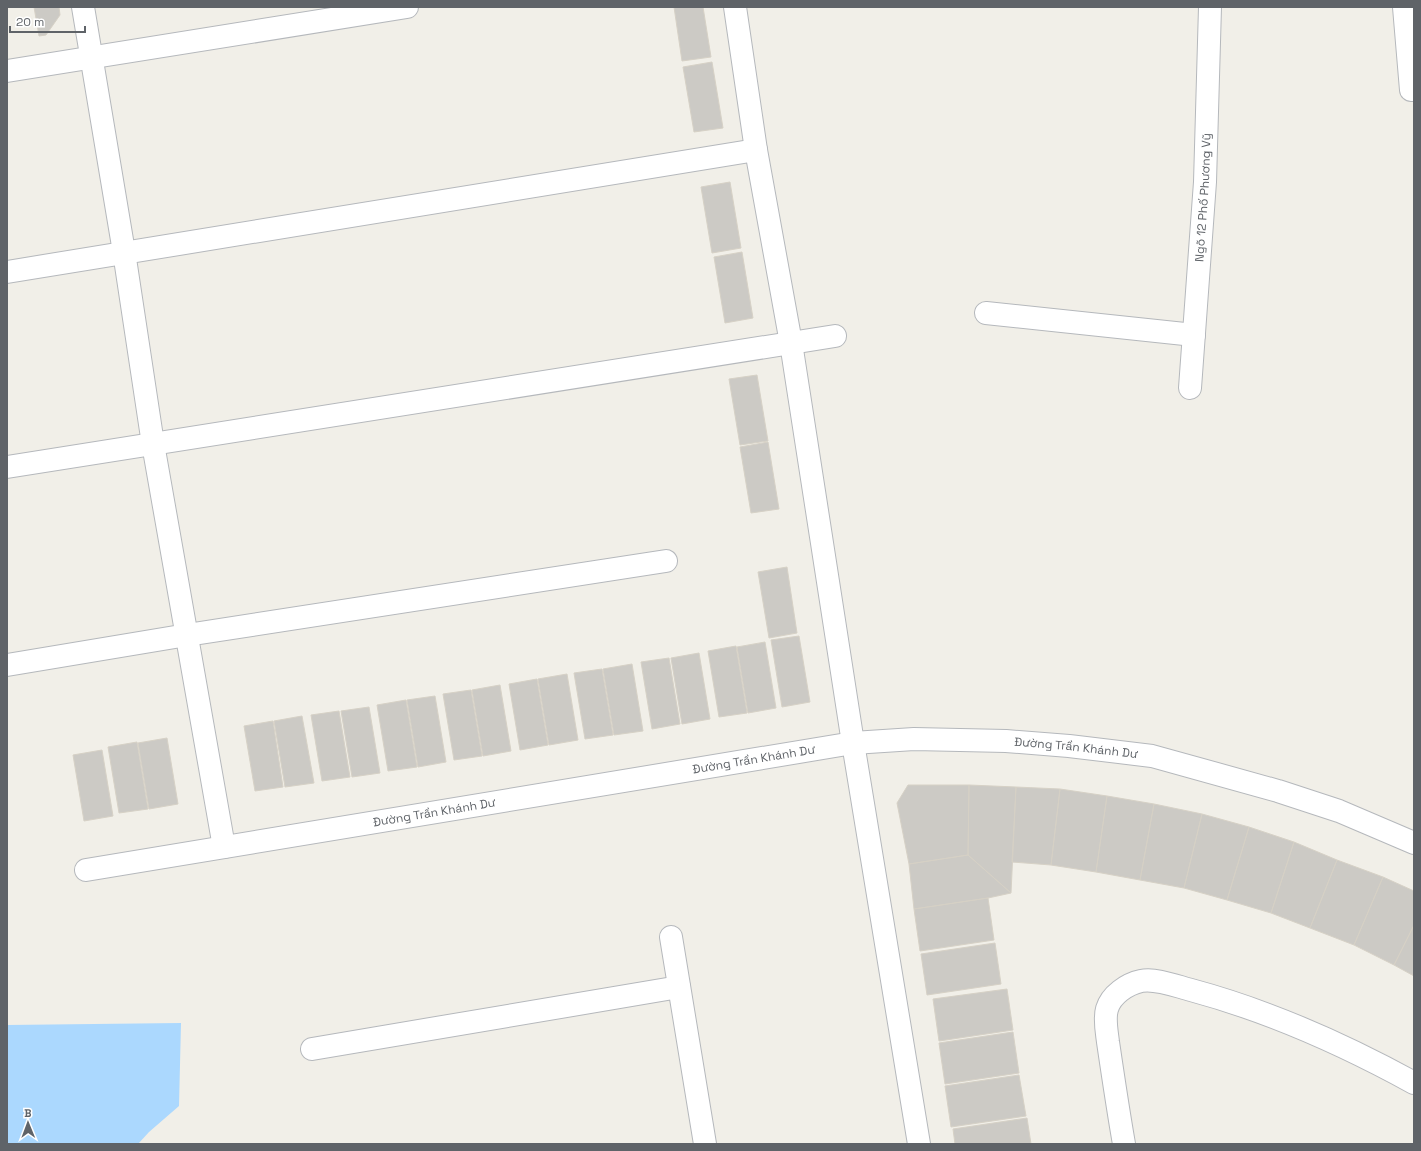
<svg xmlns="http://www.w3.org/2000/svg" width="1421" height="1151" font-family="'Space Grotesk',sans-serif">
	<rect width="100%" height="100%" fill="#f1efe8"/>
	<path fill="#abd8fe" d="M181,1023L179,1106L149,1132L138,1144H7V1025Z"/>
	<path fill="#cccac5" stroke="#d6d1c6" d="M34,7H59L60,15L46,35L39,36Z
		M674,7H703L711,57L682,61Z
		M712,62L723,128L694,132L683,67Z
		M730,182L741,248L712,253L701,187Z
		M742,252L753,318L725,323L714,257Z
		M757,375L768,441L740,445L729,379Z
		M768,442L779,509L751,513L740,447Z
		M787,567L797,633L769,638L758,572Z
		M799,636L810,702L782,707L771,640Z
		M765,642L776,708L748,713L737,647Z
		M736,646L747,713L719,717L708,651Z
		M699,653L710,719L682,724L671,658Z
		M669,658L680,724L652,729L641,662Z
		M632,664L643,731L614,735L603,669Z
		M602,669L613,735L585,739L574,673Z
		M567,674L578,740L549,745L538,679Z
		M537,679L548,745L520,750L509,684Z
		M500,685L511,751L483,756L472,690Z
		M471,690L482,756L454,760L443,694Z
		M435,696L446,762L418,767L407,700Z
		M406,700L417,767L388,771L377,705Z
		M369,707L380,773L352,777L341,711Z
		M339,711L350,777L322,781L311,715Z
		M302,716L314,783L285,787L274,721Z
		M273,721L283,787L255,791L244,726Z
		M167,738L178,804L149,809L138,743Z
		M137,742L148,809L119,813L108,747Z
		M102,750L113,816L84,821L73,755Z
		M908,785H969L968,855L909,864L897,803Z
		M969,785L1016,787L1011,893L968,855Z
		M1016,787L1060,789L1051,865L1012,862Z
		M1060,789L1107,796L1096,872L1051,865Z
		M1107,796L1154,804L1140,880L1096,872Z
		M1154,804L1202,814L1184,888L1140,880Z
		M1202,814L1249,827L1227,900L1184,888Z
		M1249,827L1294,842L1271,913L1227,900Z
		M1294,842L1337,860L1310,928L1271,913Z
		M968,855L1011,893L988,898L914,909L909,864Z
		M1337,860L1383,877L1354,945L1310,928Z
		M1383,877L1414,891V925L1394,965L1354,945Z
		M988,898L994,940L920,951L914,909Z
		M1414,925V976L1394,965Z
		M995,943L1001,984L927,995L921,954Z
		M1007,989L1013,1030L939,1041L933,999Z
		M1013,1032L1019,1073L945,1084L939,1043Z
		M1019,1075L1026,1116L951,1127L945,1086Z
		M1027,1118L1031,1144H955L953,1129Z"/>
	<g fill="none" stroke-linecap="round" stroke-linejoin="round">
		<g stroke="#b5b8bc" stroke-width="24">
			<g id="street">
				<path d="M83,7L124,252L153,444L224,847"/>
				<path d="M735,7L756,150L791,343L853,743L919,1144"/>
				<path d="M1404,7L1411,90H1414"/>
				<path d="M7,71L407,7"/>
				<path d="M7,272L756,150"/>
				<path d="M986,313L1194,335"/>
				<path id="s1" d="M1190,388L1205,182L1210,7"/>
				<path d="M7,467L835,336"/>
				<path d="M7,665L187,635L666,561"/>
				<path id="s2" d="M86,870L853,743L914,739L1006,741L1069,746L1152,756L1278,791L1339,811L1414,843"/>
				<path d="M671,937L705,1144"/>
				<path d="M312,1049L679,987"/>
				<path d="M1124,1144C1118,1110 1113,1076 1108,1042C1107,1033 1104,1019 1107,1009C1111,995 1127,984 1141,981C1156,978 1176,986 1191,990C1269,1011 1343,1044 1414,1083"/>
			</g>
		</g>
		<use href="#street" stroke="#fff" stroke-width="22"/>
	</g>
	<g text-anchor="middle" stroke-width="3" stroke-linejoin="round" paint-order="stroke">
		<g font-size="12" fill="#5f6368" stroke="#fff">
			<text dy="4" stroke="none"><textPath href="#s1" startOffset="191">Ngõ 12 Phố Phương Vỹ</textPath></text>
			<text dy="4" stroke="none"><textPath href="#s2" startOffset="1001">Đường Trần Khánh Dư</textPath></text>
			<text dy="4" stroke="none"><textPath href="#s2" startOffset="677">Đường Trần Khánh Dư</textPath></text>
			<text dy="4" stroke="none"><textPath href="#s2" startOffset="353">Đường Trần Khánh Dư</textPath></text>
		</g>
	</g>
	<rect width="1421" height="1151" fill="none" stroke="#5f6368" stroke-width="16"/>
	<g transform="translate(28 1123) rotate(359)" stroke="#ffffff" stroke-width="3" paint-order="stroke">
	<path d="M0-3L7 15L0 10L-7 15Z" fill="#5f6368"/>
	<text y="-6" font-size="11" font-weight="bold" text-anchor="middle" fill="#5f6368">B</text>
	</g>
	<path d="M10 26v6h75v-6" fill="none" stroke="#5f6368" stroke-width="2"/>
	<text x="16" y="26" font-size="12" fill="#5f6368" stroke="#ffffff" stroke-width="3" paint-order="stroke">20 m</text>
</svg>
